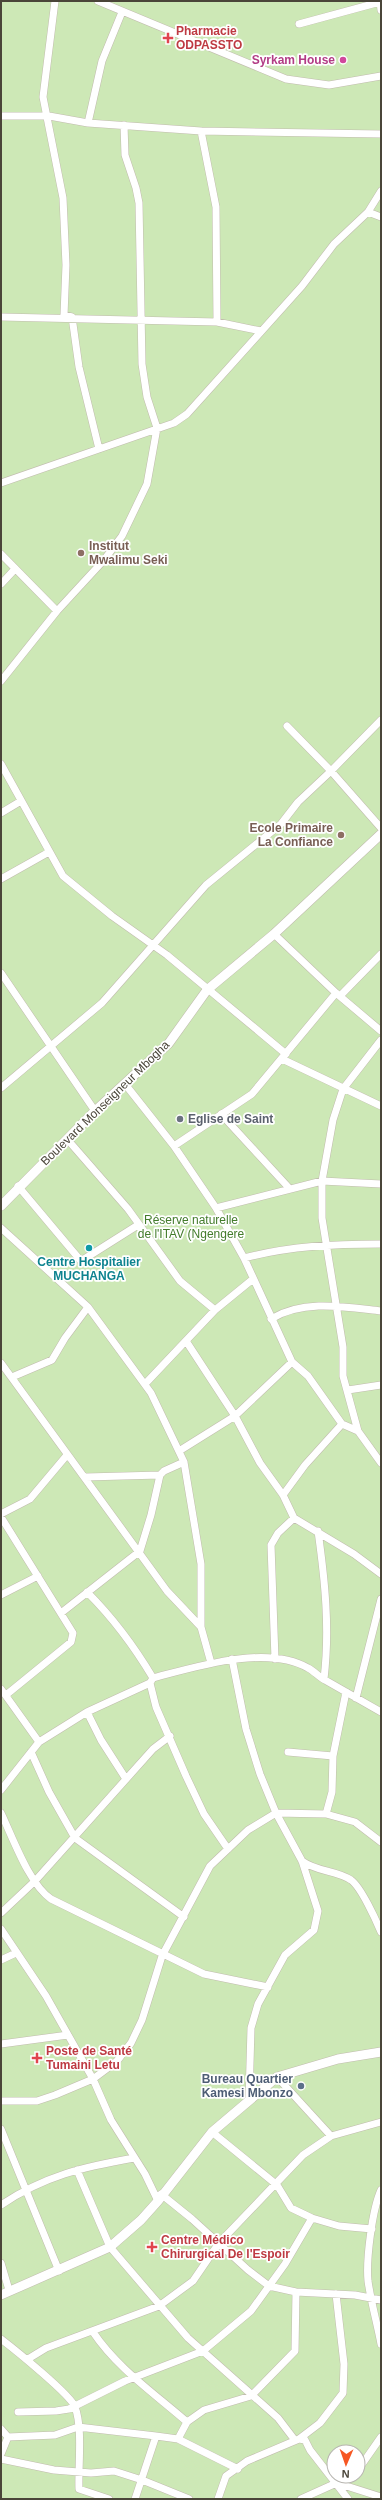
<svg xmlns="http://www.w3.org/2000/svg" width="382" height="2500" font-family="Arial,sans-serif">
	<rect width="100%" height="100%" fill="#f6f4ec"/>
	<path fill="#cde8b6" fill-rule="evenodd" d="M1,1H381V2499H1ZM334,2452H358V2476H334Z"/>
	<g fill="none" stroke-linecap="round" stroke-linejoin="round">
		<g stroke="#c1bcae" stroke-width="8">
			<path id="minor" d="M55,1L43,97L63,198L66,265L64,315L72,317L79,367L99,449
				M98,1L286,79L329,85L381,76
				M380,1L381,10
				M299,24L380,2
				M1,116H49L88,123L201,131L381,134
				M88,123L102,61L122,12
				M201,131L216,207L217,322
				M368,212L381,217
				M1,317L217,322L261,331
				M1,483L174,423L187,414L302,286L334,244L368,212L381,191
				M1,554L57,611
				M1,584L15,569
				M1,681L57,611L104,560L122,536L147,484L157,428L147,397L142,364L139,203L136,188L125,155L124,125
				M381,720L331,771L381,828
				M1,764L63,876L112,916L167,955L286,1054
				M1,813L21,801
				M1,879L49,852
				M274,934L336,993L381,1031
				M1,973L95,1111
				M340,996L381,954
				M282,1059L381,1106
				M125,1084L174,1146L216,1208L244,1258L292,1362L308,1376L342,1424L358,1431L381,1463
				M1,1088L102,1003L206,885L281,824L298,802L331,771L287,726
				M221,1114L289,1188
				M67,1139L128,1209L180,1281L215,1310
				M174,1146L252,1094L336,993
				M18,1186L81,1261L138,1225
				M216,1208L322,1181L381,1184
				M1,1228L88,1307L151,1393L184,1462L201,1564V1627
				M244,1258C290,1246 334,1244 381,1244
				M271,1319C304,1299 345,1307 381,1311
				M186,1341L235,1416L260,1463L283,1495L294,1518L354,1554L381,1574
				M1,1363L167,1591L201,1627L211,1663
				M12,1377L52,1360L65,1338L88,1307
				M145,1384L215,1310L253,1279
				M348,1390L381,1385
				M358,1431L343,1376V1347L322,1218V1181L333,1120L343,1089L381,1040
				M179,1451L235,1416L292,1362
				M86,1477L160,1475L164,1471L184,1462
				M283,1495L305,1465L342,1424
				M1,1514L30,1499L67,1455
				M1,1517L73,1633L71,1642L6,1695
				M318,1531C325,1581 330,1629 324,1679
				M87,1592C113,1618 134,1646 153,1678
				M1,1595L38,1576
				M61,1613L140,1551L151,1515L160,1475
				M232,1659L246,1729L260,1774L276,1813L302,1861L318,1911L314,1930L285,1955L258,2004L251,2028L249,2099
				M275,1659L271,1545L278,1533L294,1518
				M150,1683L156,1707L186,1776L204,1814L228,1849
				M1,1689L39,1742
				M356,1698L381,1599
				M87,1712L101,1740L126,1779
				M31,1752L49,1792L75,1838L184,1917
				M288,1752L333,1756
				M1,1790L39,1742L87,1712L150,1683L153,1678C195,1667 267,1644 308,1668C314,1671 319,1677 325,1680C344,1691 362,1701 381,1712
				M1,1813C13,1838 29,1884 51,1899L204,1974L268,1987
				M326,1814L355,1822L381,1842
				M302,1861C317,1872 336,1870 351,1880C361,1887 376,1920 381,1932
				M1,1913L35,1881L153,1749L170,1736
				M1,1929L46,1996L93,2079L111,2120L145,2174L158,2201
				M1,1960L16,1953
				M1,2044L68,2035
				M277,2077L331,2136
				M1,2101H37L55,2095L93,2079L117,2061L131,2043L142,2020L162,1956L210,1866L248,1830L276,1813L326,1814L332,1792L333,1756L346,1692
				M1,2129L59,2271
				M212,2132L277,2185L291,2208L312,2218L339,2226L372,2229
				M77,2170L110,2247L188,2338L278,2418L294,2439
				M381,2190C372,2210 366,2260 368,2281C371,2302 377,2323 381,2344
				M161,2194L192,2219L248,2270L269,2286L296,2292L355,2295L381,2300
				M1,2205C44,2176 83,2167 134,2158
				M1,2263L9,2290
				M93,2332C117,2368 155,2394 187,2422
				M1,2339C14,2349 71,2395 75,2407C83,2428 78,2466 79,2489L109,2499
				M28,2359L46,2348L159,2306L193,2281L219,2243L303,2155L331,2136L381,2122
				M18,2412L56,2411L69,2409L125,2381L203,2351L251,2311L285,2264L312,2218
				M1,2429L8,2437
				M8,2437L55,2435L78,2427L156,2436L178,2439L238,2469
				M178,2439L187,2422L204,2410L251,2396L295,2351L296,2292
				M299,2439L305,2440L310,2450L348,2499
				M1,2454L8,2437
				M1,2459L54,2470L91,2473L114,2471L142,2480L189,2499
				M358,2470L381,2437
				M337,2483L381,2497
				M135,2499L156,2436
				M218,2499L226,2476L247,2461L299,2439L320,2423L343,2393L344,2364L336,2294
				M301,2499L352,2476"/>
		</g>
		<g stroke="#c1bcae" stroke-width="10">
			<path id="tertiary" d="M1,1206L95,1111L169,1043L207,990L274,934L381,834
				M1,2295L110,2247L141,2220L158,2201L212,2132L277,2077L338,2059L381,2052"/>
		</g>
		<use href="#minor" stroke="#fff" stroke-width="7"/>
		<use href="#tertiary" stroke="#fff" stroke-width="9"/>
	</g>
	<g fill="#e0444e" stroke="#fff" stroke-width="1.5">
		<path d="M166 32h4v4h4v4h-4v4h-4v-4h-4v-4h4z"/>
		<path d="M35 2052h4v4h4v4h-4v4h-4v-4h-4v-4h4z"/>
		<path d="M150 2241h4v4h4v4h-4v4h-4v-4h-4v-4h4z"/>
	</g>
	<circle fill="#d1479c" stroke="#fff" stroke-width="1.5" cx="343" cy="60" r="4"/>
	<g fill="#8d6e63" stroke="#fff" stroke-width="1.5">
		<circle cx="81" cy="553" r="4"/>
		<circle cx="341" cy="835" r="4"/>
	</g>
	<circle fill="#6b7280" stroke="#fff" stroke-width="1.5" cx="180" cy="1119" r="4"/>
	<circle fill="#0f9aa8" stroke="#fff" stroke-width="1.5" cx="89" cy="1248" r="4"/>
	<circle fill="#5c6f8a" stroke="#fff" stroke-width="1.5" cx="301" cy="2086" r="4"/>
	<g text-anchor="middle" stroke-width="3.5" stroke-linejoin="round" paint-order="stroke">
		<g font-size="12" font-weight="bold" fill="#be3a42" stroke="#fff" text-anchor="start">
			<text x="176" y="35">Pharmacie<tspan x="176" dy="14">ODPASSTO</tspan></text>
			<text x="46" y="2055">Poste de Santé<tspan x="46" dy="14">Tumaini Letu</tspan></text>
			<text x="161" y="2244">Centre Médico<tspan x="161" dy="14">Chirurgical De l'Espoir</tspan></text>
		</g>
		<g font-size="12" font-weight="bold" fill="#b23c85" stroke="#fff" text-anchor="end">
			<text x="335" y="64">Syrkam House</text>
		</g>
		<g font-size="12" font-weight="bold" fill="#785e54" stroke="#fff" text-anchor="start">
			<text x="89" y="550">Institut<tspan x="89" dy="14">Mwalimu Seki</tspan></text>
			<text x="333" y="832" text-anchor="end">Ecole Primaire<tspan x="333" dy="14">La Confiance</tspan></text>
		</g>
		<g font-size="12" fill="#4a4539" stroke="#fff">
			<text transform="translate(105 1103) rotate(-44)" y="4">Boulevard Monseigneur Mbogha</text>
		</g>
		<g font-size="12" font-weight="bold" fill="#5b616d" stroke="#fff" text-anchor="start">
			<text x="188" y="1123">Eglise de Saint</text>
		</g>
		<g font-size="12" fill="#437c2c" stroke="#fff">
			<text x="191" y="1224">Réserve naturelle<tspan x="191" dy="14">de l'ITAV (Ngengere</tspan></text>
		</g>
		<g font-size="12" font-weight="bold" fill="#0d838f" stroke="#fff">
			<text x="89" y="1266">Centre Hospitalier<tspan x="89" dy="14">MUCHANGA</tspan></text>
		</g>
		<g font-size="12" font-weight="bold" fill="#4e5e75" stroke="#fff" text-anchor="end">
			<text x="293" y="2083">Bureau Quartier<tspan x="293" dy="14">Kamesi Mbonzo</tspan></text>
		</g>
	</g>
	<rect width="382" height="2500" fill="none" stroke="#4a4539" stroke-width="4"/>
	<g transform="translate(346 2464) rotate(182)"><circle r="19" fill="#ffffff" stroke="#b7b5b0"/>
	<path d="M0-3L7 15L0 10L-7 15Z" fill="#f65723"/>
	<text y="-6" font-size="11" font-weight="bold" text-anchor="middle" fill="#4a4539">N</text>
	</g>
</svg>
